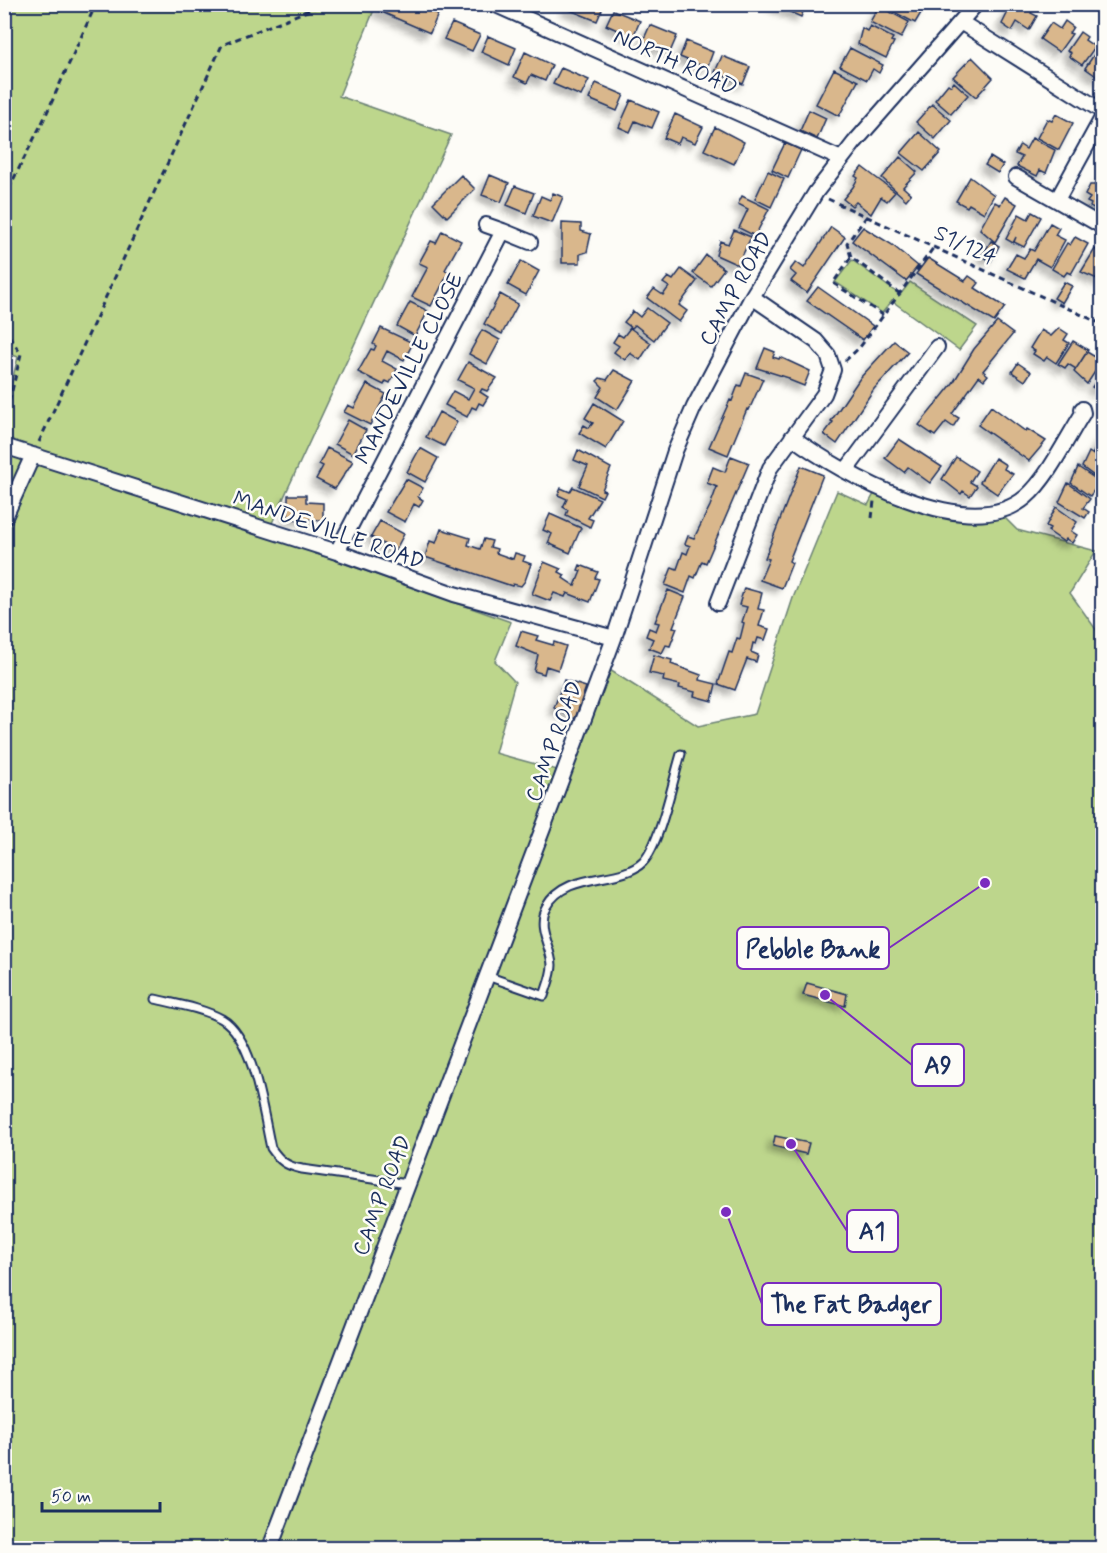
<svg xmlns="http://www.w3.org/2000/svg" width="1107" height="1553" font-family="Mynerve,sans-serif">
	<defs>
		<filter id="shadow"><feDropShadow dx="-5.5" dy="5.5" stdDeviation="3" flood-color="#0004"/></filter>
	</defs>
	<rect width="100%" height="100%" fill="#fdfcf7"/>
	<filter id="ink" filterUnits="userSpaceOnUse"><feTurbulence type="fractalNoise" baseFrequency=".0167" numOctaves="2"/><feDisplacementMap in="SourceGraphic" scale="12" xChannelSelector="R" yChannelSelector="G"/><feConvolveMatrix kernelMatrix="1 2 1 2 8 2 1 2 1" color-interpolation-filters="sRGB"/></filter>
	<g filter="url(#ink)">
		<path fill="#bdd68c" stroke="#6c8275" stroke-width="1.5" d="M5,5H376L339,96L451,135L266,536L511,622L495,661L515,682L495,753L557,770L571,758L605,667L698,726L755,714L793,598L837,491L868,505L875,492L920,507L972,520L1001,514L1017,530L1096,551L1070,593L1102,638V1548H5L4,412L18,357L5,352Z
			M852,260L900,295L910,282L977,326L959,350L892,301L882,313L835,282Z"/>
		<path fill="#d9b78c" stroke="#1b2f5e" stroke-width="1.5" filter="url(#shadow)" d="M379,4H415L438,14L430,33L377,10Z
			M567,4H603L604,5L597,21L565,8Z
			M772,4H806L801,17Z
			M886,4H918L924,8L915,23L885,7Z
			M1012,4H1037L1031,13L1037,16L1029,30L1017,22L1012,31L1002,24Z
			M879,6L909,22L901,38L870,22Z
			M613,10L640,21L633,37L606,25Z
			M1065,21L1073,27L1069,33L1072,34L1059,52L1040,39L1051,23L1060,29Z
			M452,23L480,35L472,51L444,39Z
			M650,25L677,36L670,52L643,41Z
			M870,26L893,38L891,41L894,42L886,58L858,44L862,28L867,31Z
			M1080,32L1087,37L1085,40L1095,47L1082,65L1069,56L1071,53L1067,51Z
			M488,36L516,48L509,65L481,52Z
			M686,41L713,52L707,68L680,57Z
			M1102,43V80L1085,68Z
			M850,48L883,65L879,73L873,69L867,80L840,66Z
			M525,52L552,65L545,81L531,75L527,83L514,77Z
			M722,56L750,67L743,84L715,72Z
			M972,57L993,78L976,97L953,77Z
			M561,68L589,80L581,96L553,84Z
			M834,69L858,81L839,116L816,104Z
			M954,82L968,95L951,114L935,100L948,84L951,86Z
			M596,83L624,95L617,111L589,99Z
			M631,100L659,112L652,128L635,121L630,132L619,127Z
			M932,104L951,120L935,139L916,122Z
			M809,110L826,118L817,139L800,131Z
			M675,114L703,127L695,143L681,137L678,144L664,138Z
			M1056,114L1073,123L1059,150L1037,138L1047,119L1052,121Z
			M715,127L744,142L734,164L704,150Z
			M919,132L941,152L924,171L901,153Z
			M1032,138L1055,150L1046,173L1040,170L1037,176L1017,166L1022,157L1015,154L1020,145L1026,149Z
			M785,143L801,150L788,178L772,170Z
			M900,157L917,172L903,187L911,194L906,200L882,178Z
			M990,157L1003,165L998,173L985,165Z
			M862,167L895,192L887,201L881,197L871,214L856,202L852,206L843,199L853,187L858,178L855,176Z
			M768,171L784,179L771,207L755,199Z
			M461,175L475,189L447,217L433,203Z
			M490,175L509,183L501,202L482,195Z
			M970,177L994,195L984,213L969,204L967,207L956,201Z
			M1099,179L1102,181V214L1090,207L1091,204L1087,202L1090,198L1085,195L1090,185H1096Z
			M515,186L534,193L526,213L507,205Z
			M553,193L563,197L552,223L533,216L541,196L550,200Z
			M742,196L769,209L755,236L739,228L748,209L738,204Z
			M1005,197L1017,204L995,242L980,229L995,202L1000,205Z
			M1032,212L1041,217L1024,247L1014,242L1016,237L1013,243L1006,239L1019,214L1028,219Z
			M562,223L581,224V231L591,234L587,252L580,254V263H562Z
			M1050,223L1059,228L1055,235L1065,240L1050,267L1036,259L1025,278L1007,269L1016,254L1024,258L1030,249L1034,251Z
			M831,227L845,237L807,293L791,281L796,275L790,270L796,262L804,268Z
			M863,227L891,244L918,266L906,281L852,241Z
			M734,230L751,237L738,265L716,255L720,241L728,244Z
			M442,231L461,241L445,270L449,272L431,306L412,297L428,267L419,263L431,241L436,243Z
			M1075,237L1088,244L1071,274L1067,272L1064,276L1052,269L1067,243L1070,245Z
			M991,241L999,246L991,261L982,256Z
			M1095,249L1102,253V281L1081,272Z
			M706,255L724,269L711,286L693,273Z
			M928,258L965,281L969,276L979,283L975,288L1005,307L994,322L916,274Z
			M521,261L539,271L526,295L508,285Z
			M681,269L697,281L679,305L687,311L679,322L647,298L654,289L663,295L669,287L663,283L668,277L673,280Z
			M1064,282L1072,286L1062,303L1054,298Z
			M818,287L873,326L863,340L807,301Z
			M500,294L518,304L502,334L484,324Z
			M410,302L428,311L415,336L397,326Z
			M647,308L667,323L654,340L635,325L632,328L624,322L633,311L640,317Z
			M997,322L1013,334L983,371L988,375L984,380L979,376L952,414L959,418L953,427L946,422L935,436L919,425L953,383L974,349Z
			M381,328L413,343L404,360L387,351L382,361L397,369L390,383L386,381L384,385L358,372L371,349L374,350L376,346L373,344Z
			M630,328L651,343L640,360L630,353L625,360L614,352L619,346L613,342L618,334L623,337Z
			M1059,328L1068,334L1064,340L1069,343L1056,363L1047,357L1044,361L1033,354L1035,351L1030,348L1041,330L1051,336Z
			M482,330L500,340L487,364L469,354Z
			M894,341L908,352L874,389L837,444L824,434L833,422L831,421L860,378Z
			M1073,341L1088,350L1076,369L1068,364L1065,368L1058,364Z
			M765,348L775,352L773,357L779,359L780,357L810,371L804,386L789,380V378L757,368Z
			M1087,352L1102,361L1087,384L1074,372Z
			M468,362L497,378L487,391L482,389L480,392L488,397L483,405L479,403L476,409L472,407L467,417L445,405L453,391L468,399L474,388L458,380Z
			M1018,363L1031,372L1025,381L1012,372Z
			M614,370L635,381L617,410L597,397L603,387L597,381L600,378L607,380Z
			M1102,372V387L1099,391L1092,387Z
			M746,373L763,379L749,410L747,409L728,455L709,447L730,400L732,401L738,385L741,386Z
			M367,384L386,394L370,425L344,412L348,405L354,408Z
			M594,403L623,421L606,449L579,433L584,425L589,428L593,423L585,418Z
			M991,406L1025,431L1027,429L1046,441L1029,461L978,425Z
			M439,412L457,422L444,446L426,437Z
			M348,420L366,430L353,454L335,444Z
			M1101,437L1102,439V460L1093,453Z
			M899,439L942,467L930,483L908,467L904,472L885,458Z
			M327,448L353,461L335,489L316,479L323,466L319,464Z
			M420,448L438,458L425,482L407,472Z
			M578,450L611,468L602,490L605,491L602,497L579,486L588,466L574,460Z
			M1089,452L1102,461L1101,481L1082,467Z
			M731,456L749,463L706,563L702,561L695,578L691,576L685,593L665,585L672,567L677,569L683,552L687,554L690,546L685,544L688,536L694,538L710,506L717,487L707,483L713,467L725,472Z
			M956,457L977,471L970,482L977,486L970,496L963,491L961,494L942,479Z
			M995,458L1006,465L1004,469L1013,474L997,494L980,482Z
			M801,466L823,475L789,561L792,563L782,588L760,580L769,559L765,558Z
			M1078,467L1100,482L1090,496L1071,483Z
			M406,479L423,488L418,497L423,500L419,507L414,504L405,522L386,512Z
			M1068,483L1090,499L1083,508L1089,512L1085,518L1059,502Z
			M573,487L600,499L588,518L593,520L590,527L566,515L568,510L563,507L567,499L558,495L561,488L570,492Z
			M288,495H306V502L323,503V520L288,519Z
			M1056,507L1077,522L1071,531L1077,535L1072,543L1066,539L1064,542L1048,531L1050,528L1046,526Z
			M550,514L581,528L570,553L548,543L552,534L543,530Z
			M380,521L404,534L395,551L371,537Z
			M441,529L470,538L468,545L480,549L484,539L492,541L490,547L497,549L496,553L513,559L515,553L525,556L523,561L531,564L525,581L521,586L513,584L512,586L425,557L430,541L436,543Z
			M544,562L561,569L559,572L565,575L563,578L575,586L581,571L578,570L580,565L598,572L595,578L599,579L590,602L567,593L565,597L554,593L550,601L532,594Z
			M744,588L762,593L758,609L764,610L759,626L769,629L765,640L758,638L756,644L753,643L751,652L758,655L756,662L747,659L735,690L718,684L729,652L732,653L737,638L740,639L744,623L742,622L747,607L739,605Z
			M668,590L685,597L673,627L677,628L670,646L666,645L662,653L649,648L653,639L646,636L649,628L656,631L659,623L655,622Z
			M521,631L538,636L536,640L553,645L554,642L566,646L558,670L546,666L544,674L534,671L538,655L516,646Z
			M654,655L672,660L671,664L701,675L700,680L716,684L712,701L694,696L695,692L679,688L680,685L663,681L664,676L649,673Z
			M564,680L586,687L575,719L554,708Z
			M807,983L847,994L845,1006L803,995Z
			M775,1136L809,1143L806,1154L773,1146Z"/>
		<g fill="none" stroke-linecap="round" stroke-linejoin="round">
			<g stroke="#1b2f5e" stroke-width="11">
				<path id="lane" d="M487,976L544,996C547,986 552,975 552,965C551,946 535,926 546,907C566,870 620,885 643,862C660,844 673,780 681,754
					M155,999C176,1004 202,1008 222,1019C254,1038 263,1113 271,1148C280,1161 286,1166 302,1169L408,1184"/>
			</g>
			<g stroke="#1b2f5e" stroke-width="18">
				<path id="street" d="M494,4L841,159
					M962,23L1102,111
					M1016,177L1100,225
					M1057,200L1102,118
					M486,225L503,231
					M792,437C842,474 969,546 1026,497C1048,478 1067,438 1083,413L1082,409
					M4,446L337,552L454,594L614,638
					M847,469L937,347
					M4,519L33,455
					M337,552L503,231L530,242
					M718,603L770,468L824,394L833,370L828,355L816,341L752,297
					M270,1548L551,807L614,638L675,451L694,407L752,297L816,192L854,143L976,4"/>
			</g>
			<path stroke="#1b2f5e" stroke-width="3" stroke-dasharray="6 4.5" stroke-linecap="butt" d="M4,198L44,119L96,4
				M828,199L1102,324
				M851,257L847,243L867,216
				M883,315L833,283L851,257L899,293
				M4,328L21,354L4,423
				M845,361L860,347L934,247
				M39,442L222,45L324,4
				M872,518L874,501"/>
			<use href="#lane" stroke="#fdfcf7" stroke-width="7"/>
			<use href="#street" stroke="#fdfcf7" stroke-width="14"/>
		</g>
	</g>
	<g text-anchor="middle" stroke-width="5" stroke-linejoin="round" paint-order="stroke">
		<g font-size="22" fill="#1b2f5e" stroke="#fdfcf7">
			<text transform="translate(676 61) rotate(24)" y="8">NORTH ROAD</text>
			<text transform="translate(966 244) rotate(25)" y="8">S1/124</text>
			<text transform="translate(735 288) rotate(-61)" y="8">CAMP ROAD</text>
			<text transform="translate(408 368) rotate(-63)" y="8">MANDEVILLE CLOSE</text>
			<text transform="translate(329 529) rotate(19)" y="8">MANDEVILLE ROAD</text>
			<text transform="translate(553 741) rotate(-70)" y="8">CAMP ROAD</text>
			<text transform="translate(381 1195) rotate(-69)" y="8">CAMP ROAD</text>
		</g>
	</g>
	<path fill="none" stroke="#7b2cbf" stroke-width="2" d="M985 883L889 948M825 995L912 1065M791 1144L847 1231M726 1212L762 1304"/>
	<g fill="#7b2cbf" stroke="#fdfcf7" stroke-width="2">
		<circle cx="985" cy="883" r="6"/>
		<circle cx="825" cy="995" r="6"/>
		<circle cx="791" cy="1144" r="6"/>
		<circle cx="726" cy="1212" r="6"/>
	</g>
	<g fill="#fdfcf7" stroke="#7b2cbf" stroke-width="2">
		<rect x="737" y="927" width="152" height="42" rx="6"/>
		<rect x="912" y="1044" width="52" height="42" rx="6"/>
		<rect x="847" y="1210" width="51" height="42" rx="6"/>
		<rect x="762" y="1283" width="179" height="42" rx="6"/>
	</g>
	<g font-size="24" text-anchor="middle" font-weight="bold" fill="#1b2f5e">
		<text x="813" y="957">Pebble Bank</text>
		<text x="938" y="1073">A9</text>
		<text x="872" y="1239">A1</text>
		<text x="851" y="1312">The Fat Badger</text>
	</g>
	<rect width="1107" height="1553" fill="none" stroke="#fdfcf7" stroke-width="24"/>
	<rect x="12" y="12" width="1083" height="1529" fill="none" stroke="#1b2f5e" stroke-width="2" filter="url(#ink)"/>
	<path d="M42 1502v9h118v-9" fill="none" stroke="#1b2f5e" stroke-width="3"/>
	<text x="51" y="1502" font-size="18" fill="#1b2f5e" stroke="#fdfcf7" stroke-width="4.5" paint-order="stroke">50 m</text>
</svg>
